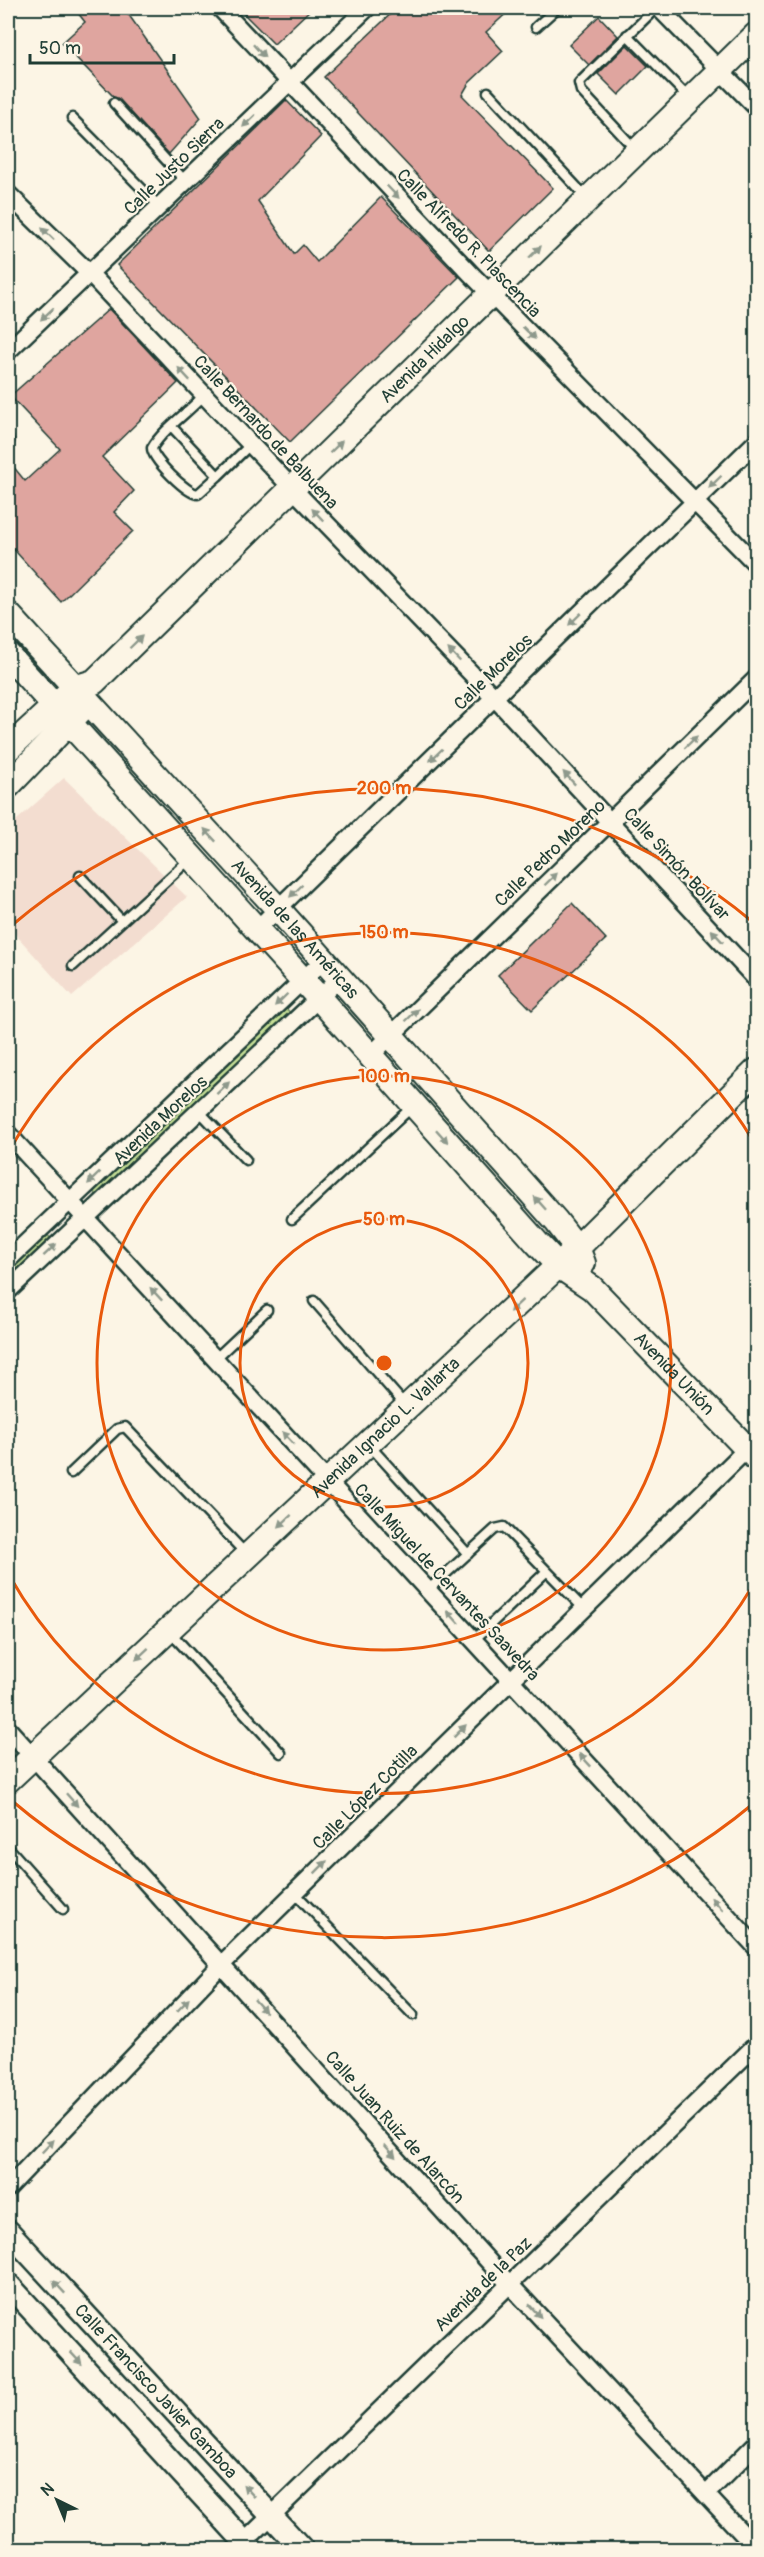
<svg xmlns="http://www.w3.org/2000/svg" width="764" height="2557" font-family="Pangolin,sans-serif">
	<rect width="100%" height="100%" fill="#fcf5e5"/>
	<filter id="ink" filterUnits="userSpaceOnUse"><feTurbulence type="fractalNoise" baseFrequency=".0167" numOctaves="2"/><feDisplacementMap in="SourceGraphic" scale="12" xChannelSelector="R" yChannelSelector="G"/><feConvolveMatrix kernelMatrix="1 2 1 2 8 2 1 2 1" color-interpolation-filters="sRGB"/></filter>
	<g filter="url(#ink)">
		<path fill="#f3ddd0" d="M64,778L187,897L72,997L8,926V828Z"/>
		<path fill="#c7e097" stroke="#738e66" stroke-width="1.5" d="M285,1007L293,1016L99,1198L91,1189Z
			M45,1232L52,1240L8,1282V1267Z"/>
		<path fill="#dfa59f" stroke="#1f3d34" stroke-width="1.5" d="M74,8H124L201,118L169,154L119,99L114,97L62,43L85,22Z
			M238,8H312L274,44Z
			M397,8H512L486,32L503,51L469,83L462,95L553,188L489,251L324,77Z
			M599,16L618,36L589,65L569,45Z
			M627,45L648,66L619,95L598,74Z
			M286,100L321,136L258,201L294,254L303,245L317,262L381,197L459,277L290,442L117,265Z
			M109,309L178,383L102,457L134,491L114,512L133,531L61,602L8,543V460L25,481L60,449L10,396Z
			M572,903L606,939L532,1010L498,975Z"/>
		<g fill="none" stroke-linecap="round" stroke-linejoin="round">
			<g stroke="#1f3d34" stroke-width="13">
				<path id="service" d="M536,27L557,8
					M627,35L690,99
					M488,92L586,197
					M114,103L186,182
					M72,118L160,207
					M635,149L581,91L579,83L656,8
					M172,427L218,476L198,494C187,494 152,459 152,448C164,428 188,413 204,395
					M8,438L9,441
					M218,476L251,444
					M80,876L122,921
					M73,966L191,858
					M199,1111L246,1160
					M292,1219L414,1105
					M314,1301L405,1405
					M215,1359L267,1310
					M370,1446L468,1554
					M71,1473L117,1429L125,1427L247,1555
					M428,1590L495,1529L504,1527L584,1609
					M170,1632L281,1753
					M474,1640L547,1571
					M8,1847L63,1909
					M295,1893L413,2015"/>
			</g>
			<g stroke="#1f3d34" stroke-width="21">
				<path id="minor" d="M220,8L471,274L756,564
					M659,8L756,107
					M8,194L90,274L293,489L494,697L756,979
					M8,351L367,8
					M256,930L756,442
					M370,1056L756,679
					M8,1134L756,1947
					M8,1260L324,960
					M8,1291L340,978
					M8,1729L500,2274L756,2548
					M8,2188L222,1964L756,1440
					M706,2494L756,2444
					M236,2550L756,2045"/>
			</g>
			<g stroke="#1f3d34" stroke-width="26">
				<g id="tertiary">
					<path id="s1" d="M8,2231L303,2550"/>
					<path d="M8,2284L252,2550"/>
				</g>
			</g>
			<g stroke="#1f3d34" stroke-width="28">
				<g id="secondary">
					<path id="s2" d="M8,614L278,909L556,1221L577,1248L583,1263"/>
					<path id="s3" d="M8,655L319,998L537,1243L559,1266L592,1288L756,1458"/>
					<path id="s4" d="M8,749L74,688L94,682L756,35"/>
					<path d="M8,786L79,712"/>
					<path id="s5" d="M8,1780L577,1248L756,1071"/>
				</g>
			</g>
			<use href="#service" stroke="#fcf5e5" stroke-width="8"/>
			<use href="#minor" stroke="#fcf5e5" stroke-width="16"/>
			<use href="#tertiary" stroke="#fcf5e5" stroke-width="21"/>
			<use href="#secondary" stroke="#fcf5e5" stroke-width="24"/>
		</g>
		<defs><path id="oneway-solid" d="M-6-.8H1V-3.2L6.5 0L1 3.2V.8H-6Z" transform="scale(1.5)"/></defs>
		<g fill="#8e998c">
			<use href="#oneway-solid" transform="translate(259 51) rotate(48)"/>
			<use href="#oneway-solid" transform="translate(249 121) rotate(136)"/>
			<use href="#oneway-solid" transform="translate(393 192) rotate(46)"/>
			<use href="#oneway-solid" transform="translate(48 234) rotate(-136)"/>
			<use href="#oneway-solid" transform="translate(535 252) rotate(-44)"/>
			<use href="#oneway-solid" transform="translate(47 314) rotate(137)"/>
			<use href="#oneway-solid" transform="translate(529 333) rotate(45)"/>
			<use href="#oneway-solid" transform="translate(184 374) rotate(-133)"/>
			<use href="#oneway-solid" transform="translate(336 447) rotate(-44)"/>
			<use href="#oneway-solid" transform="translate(715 482) rotate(136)"/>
			<use href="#oneway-solid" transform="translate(318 515) rotate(-134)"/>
			<use href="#oneway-solid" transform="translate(575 619) rotate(136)"/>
			<use href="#oneway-solid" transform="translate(136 642) rotate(-44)"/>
			<use href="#oneway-solid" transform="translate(454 655) rotate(-134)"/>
			<use href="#oneway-solid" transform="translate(691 742) rotate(-44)"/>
			<use href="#oneway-solid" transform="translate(436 755) rotate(136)"/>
			<use href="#oneway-solid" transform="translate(569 778) rotate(-133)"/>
			<use href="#oneway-solid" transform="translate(210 835) rotate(-133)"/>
			<use href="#oneway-solid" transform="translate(551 879) rotate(-44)"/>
			<use href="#oneway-solid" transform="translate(296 891) rotate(136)"/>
			<use href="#oneway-solid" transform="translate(717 936) rotate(-133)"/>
			<use href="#oneway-solid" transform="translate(281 1000) rotate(136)"/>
			<use href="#oneway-solid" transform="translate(412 1015) rotate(-44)"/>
			<use href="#oneway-solid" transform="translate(223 1088) rotate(-43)"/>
			<use href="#oneway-solid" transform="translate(442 1136) rotate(48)"/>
			<use href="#oneway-solid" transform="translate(94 1178) rotate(136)"/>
			<use href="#oneway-solid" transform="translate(540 1203) rotate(-132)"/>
			<use href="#oneway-solid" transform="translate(50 1250) rotate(-43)"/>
			<use href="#oneway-solid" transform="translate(156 1294) rotate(-133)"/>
			<use href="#oneway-solid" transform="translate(516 1306) rotate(137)"/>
			<use href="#oneway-solid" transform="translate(288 1438) rotate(-133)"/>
			<use href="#oneway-solid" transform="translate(285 1521) rotate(137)"/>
			<use href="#oneway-solid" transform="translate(453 1617) rotate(-132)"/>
			<use href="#oneway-solid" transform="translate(142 1654) rotate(137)"/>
			<use href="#oneway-solid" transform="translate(460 1731) rotate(-45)"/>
			<use href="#oneway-solid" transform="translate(585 1760) rotate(-133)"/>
			<use href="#oneway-solid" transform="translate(72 1800) rotate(48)"/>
			<use href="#oneway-solid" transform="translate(321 1867) rotate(-45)"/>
			<use href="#oneway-solid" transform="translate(717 1904) rotate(-133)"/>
			<use href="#oneway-solid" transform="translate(183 2005) rotate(-46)"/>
			<use href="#oneway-solid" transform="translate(260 2006) rotate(48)"/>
			<use href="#oneway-solid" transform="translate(48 2146) rotate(-46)"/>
			<use href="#oneway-solid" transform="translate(390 2151) rotate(48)"/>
			<use href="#oneway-solid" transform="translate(59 2287) rotate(-133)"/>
			<use href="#oneway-solid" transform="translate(535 2311) rotate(47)"/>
			<use href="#oneway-solid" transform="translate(76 2358) rotate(47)"/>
			<use href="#oneway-solid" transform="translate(249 2491) rotate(-133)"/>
		</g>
	</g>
	<g fill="none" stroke="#e8590c" stroke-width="3">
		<circle cx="384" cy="1363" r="144"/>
		<circle cx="384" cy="1363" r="287"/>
		<path d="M755 1582A431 431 0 0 1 9 1575M9 1151A431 431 0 0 1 755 1144"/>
		<path d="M754 1803A575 575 0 0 1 11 1800M11 926A575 575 0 0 1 754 923"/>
	</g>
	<g text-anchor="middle" stroke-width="4.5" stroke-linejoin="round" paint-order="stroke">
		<g font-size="18" fill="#1f3d34" stroke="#fcf5e5">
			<text transform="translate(174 166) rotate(-44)" y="6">Calle Justo Sierra</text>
			<text transform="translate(469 243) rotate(46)" y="6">Calle Alfredo R. Plascencia</text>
			<text dy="6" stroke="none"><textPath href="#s4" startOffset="573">Avenida Hidalgo</textPath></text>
			<text transform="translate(266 432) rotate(47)" y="6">Calle Bernardo de Balbuena</text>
			<text transform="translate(493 672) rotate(-44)" y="6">Calle Morelos</text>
			<text transform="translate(550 853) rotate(-44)" y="6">Calle Pedro Moreno</text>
			<text transform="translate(677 864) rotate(47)" y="6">Calle Simón Bolívar</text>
			<text dy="6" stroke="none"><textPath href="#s2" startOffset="426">Avenida de las Américas</textPath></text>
			<text transform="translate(160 1120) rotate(-43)" y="6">Avenida Morelos</text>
			<text dy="6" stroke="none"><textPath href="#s3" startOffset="981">Avenida Unión</textPath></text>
			<text dy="6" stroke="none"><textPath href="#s5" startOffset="516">Avenida Ignacio L. Vallarta</textPath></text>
			<text transform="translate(447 1582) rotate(47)" y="6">Calle Miguel de Cervantes Saavedra</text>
			<text transform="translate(365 1797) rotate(-45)" y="6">Calle López Cotilla</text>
			<text transform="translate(395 2127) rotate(48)" y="6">Calle Juan Ruiz de Alarcón</text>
			<text transform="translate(483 2284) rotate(-44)" y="6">Avenida de la Paz</text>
			<text dy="6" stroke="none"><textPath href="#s1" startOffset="218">Calle Francisco Javier Gamboa</textPath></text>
		</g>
	</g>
	<circle cx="384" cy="1363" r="9" fill="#e8590c" stroke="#fcf5e5" stroke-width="3"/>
	<g font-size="18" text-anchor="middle" font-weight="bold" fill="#e8590c" stroke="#fcf5e5" stroke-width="4.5" stroke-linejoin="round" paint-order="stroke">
		<text x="384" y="794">200 m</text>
		<text x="384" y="938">150 m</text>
		<text x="384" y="1082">100 m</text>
		<text x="384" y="1225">50 m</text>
	</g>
	<rect width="764" height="2557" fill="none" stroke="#fcf5e5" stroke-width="30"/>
	<rect x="15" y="15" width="734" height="2527" fill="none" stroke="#1f3d34" stroke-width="2" filter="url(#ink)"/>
	<g transform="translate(57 2500) rotate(317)" stroke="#fcf5e5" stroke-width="4.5" paint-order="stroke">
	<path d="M0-4.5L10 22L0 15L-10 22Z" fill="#1f3d34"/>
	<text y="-9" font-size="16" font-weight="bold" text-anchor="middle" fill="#1f3d34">N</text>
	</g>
	<path d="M30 54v9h144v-9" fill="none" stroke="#1f3d34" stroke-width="3"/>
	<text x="39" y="54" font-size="18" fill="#1f3d34" stroke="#fcf5e5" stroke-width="4.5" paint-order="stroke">50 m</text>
</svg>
